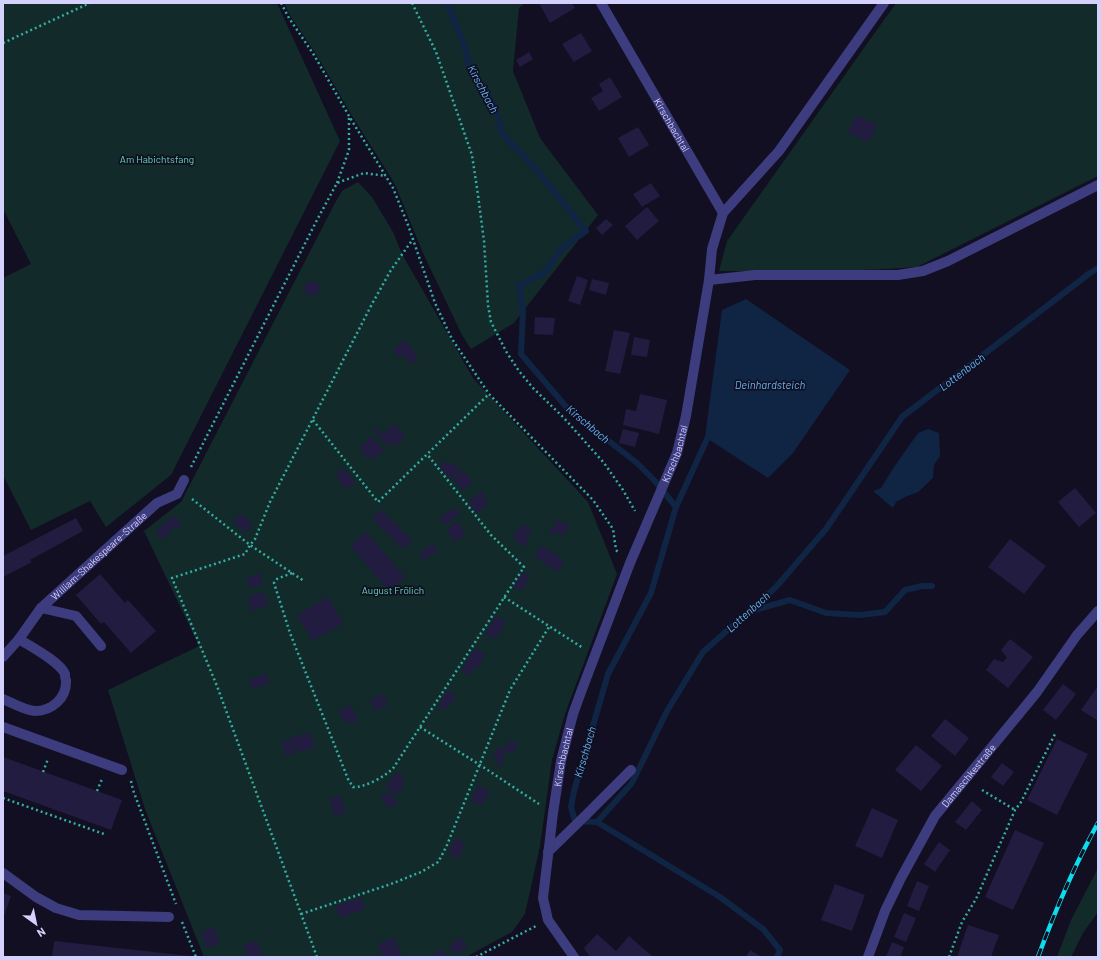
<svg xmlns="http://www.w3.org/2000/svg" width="1101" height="960" font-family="Barlow,sans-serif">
	<rect width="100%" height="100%" fill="#110f21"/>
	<path fill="#122b2a" d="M3,3H277L340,141L171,475L106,527L90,501L31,530L3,475V278L31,264L3,209Z
		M284,3H525L519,8L513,71L540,138L598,215L514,323L471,349L462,335L423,253L396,187L390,176L352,116L316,54L291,17Z
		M896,3H1098V176L917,267C851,272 785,271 719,271L727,241Z
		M358,182L372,197L393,232L402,254L473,378L588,502L617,574L565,714L552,760L540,846L525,914L512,932L466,957H204L145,809L108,690L199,646L144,531L181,502L335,203L342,191Z
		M1098,868V912L1083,933L1071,957H1057L1071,920Z"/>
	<path fill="#102544" d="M746,299L850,370L793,453L768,478L705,437L722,310Z
		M928,429L939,433L940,456L934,465L933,478L918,492L905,497L896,502L893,508L873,491L881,488L894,467L918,433Z"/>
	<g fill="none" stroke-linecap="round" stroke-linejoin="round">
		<path stroke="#102544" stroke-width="6" d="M447,3L465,47L469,66L495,107L503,135L534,167L586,231L562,248L545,272L519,286L523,311L521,354L568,409L637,463L654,480L676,507
			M751,611L790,600L826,613L860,615L885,612L905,590L922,586H932
			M597,822L575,821L571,807L574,791L608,674L651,593L676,507L707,439
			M777,957L780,950L763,929L720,897L597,822L632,783L667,711L703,652L776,587L826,529L902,417L1090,273L1098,268"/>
	</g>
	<path fill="#221c41" d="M539,3H572L575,8L550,23Z
		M581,33L592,51L574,62L562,44Z
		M529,52L533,59L520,67L516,60Z
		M610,77L622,97L599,111L591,98L603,91L599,84Z
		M856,115L877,124L869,142L848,133Z
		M638,127L649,145L629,157L618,138Z
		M651,183L660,196L642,207L633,194Z
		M647,207L659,221L637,240L625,226Z
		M606,219L613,225L602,235L596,228Z
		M577,276L588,280L580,305L568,301Z
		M592,279L609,283L606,295L589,290Z
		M311,280L313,283L316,281L322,288L311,297L302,288Z
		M535,317L555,318L553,335L534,334Z
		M614,330L630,333L620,374L605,371Z
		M634,337L650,340L647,357L631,355Z
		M406,340L418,358L410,364L404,355L399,358L393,349Z
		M640,394L667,400L659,434L623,425L626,409L636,411Z
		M394,424L406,436L395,446L392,443L388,447L373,430L376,427L383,434Z
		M623,429L639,433L635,447L619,443Z
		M372,436L384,451L373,460L369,455L366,457L359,448Z
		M445,461L448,465L453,462L460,471L450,479L439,466Z
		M344,468L355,482L346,490L335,475Z
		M463,470L473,482L463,491L453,479Z
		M1075,488L1096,513L1079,527L1058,502Z
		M482,491L485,495L483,496L489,504L477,513L468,502Z
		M455,507L460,515L445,525L439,518Z
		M381,510L412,540L403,549L372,518Z
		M241,514L253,524L246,533L233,522Z
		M173,515L182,524L177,529L175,527L162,539L155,533Z
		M76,518L83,531L30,560L32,562L3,577V556Z
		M558,519L570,526L563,536L557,532L555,536L549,533Z
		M458,521L466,534L455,542L446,529Z
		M524,524L532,532L526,539L529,542L524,547L512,536Z
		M366,532L405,577L389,591L350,545Z
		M1010,539L1046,566L1024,594L988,567Z
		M434,544L438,551L423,560L419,553Z
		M541,545L565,561L557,572L534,556Z
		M523,572L530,577L521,591L513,586Z
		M260,573L263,584L249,588L246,578Z
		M100,574L125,603L128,600L156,631L131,653L104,622L101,624L76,595Z
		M263,592L268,605L252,611L247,598Z
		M328,597L343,623L313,641L297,615Z
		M496,616L506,622L499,635L498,634L494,639L485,634Z
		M1010,639L1033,657L1008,688L986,670L994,659L1003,662L1007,658L1001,650Z
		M475,648L486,655L476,670L474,668L469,676L461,670Z
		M266,673L270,683L252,689L249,680Z
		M1063,684L1076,694L1056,720L1043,710Z
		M1098,686V721L1081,710Z
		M448,690L456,695L446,710L438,705Z
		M383,694L388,705L375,711L370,700Z
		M351,705L358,720L350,724L348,720L344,722L339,710Z
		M945,719L969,738L955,756L931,736Z
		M310,732L315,747L296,753L291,738Z
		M290,739L294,753L286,756L281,742Z
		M1057,739L1088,754L1057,815L1027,800Z
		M510,740L518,744L513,754L507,751L501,762H503L500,767L495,764L498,760L493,757L499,746L505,749Z
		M916,745L942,766L921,791L895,770Z
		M3,757L122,800L111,830L3,791Z
		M1002,763L1014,772L1003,786L991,777Z
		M396,772L404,777L401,781L405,783L398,795L386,787Z
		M478,785L490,791L482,806L471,801Z
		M388,791L398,802L390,809L380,798Z
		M340,795L346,812L335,816L329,799Z
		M972,801L982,810L966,830L955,822Z
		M872,808L898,820L882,858L855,846Z
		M1015,830L1044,843L1013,910L985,897Z
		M454,839L465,843L459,858L448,854Z
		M939,842L950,850L935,872L924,864Z
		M917,881L929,886L919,911L907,906Z
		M835,884L865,895L852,931L821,920Z
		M3,893L11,896L3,919Z
		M361,897L365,909L340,918L335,906Z
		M904,913L916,918L906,942L894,937Z
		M968,925L999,935L991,957H957Z
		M214,927L220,943L207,948L201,932Z
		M597,934L616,951L629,936L653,957H590L584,948Z
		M395,937L402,957H383L378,944Z
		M461,937L467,948L455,955L449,945Z
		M54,941L190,956V957H52Z
		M258,941L263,957H248L244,945Z
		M892,942L904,947L900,957H886Z
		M443,949L447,957H427Z
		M750,950L762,957H746Z"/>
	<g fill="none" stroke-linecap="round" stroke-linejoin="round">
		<path stroke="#34aea4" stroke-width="2.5" stroke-dasharray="2 3" stroke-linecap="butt" d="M281,3L289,18L314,55L349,116L393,188L408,225L435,303L452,339L489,394L593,500L613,529L616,550L618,552
			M412,3L436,52L472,155L478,195L484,241L488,305L491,322L507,353L519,371L533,388L564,418L604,463L623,490L635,511
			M3,43L90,3
			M337,183L349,150V118
			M313,420L378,502L489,394
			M191,467L317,220L337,183L364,173L386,176
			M192,499L250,545L304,581
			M292,573L277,579L274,583L290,633L348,779L353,787C364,788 387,776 394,767L524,567L491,535L427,454
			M504,597L583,648
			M420,727L480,765L539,804
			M43,772L48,759
			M131,781L133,790L176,904
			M982,790L1015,810
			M97,791L102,779
			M3,798L104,834
			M301,914L391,884L421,872L438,862L442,855L447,845L510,690L549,627
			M182,922L196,957
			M317,957L217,686L172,578L245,554L250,545L255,539L270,502L372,304L391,270L413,239
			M476,957L536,926
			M949,957L962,922L976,899L1015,810L1021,802L1055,734"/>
		<g stroke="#3d3c7e" stroke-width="10">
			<path id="s1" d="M601,3L723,213"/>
			<path d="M709,280L755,275H898L923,271L948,261L1098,185"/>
			<path d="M41,608L76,616L101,646"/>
			<path id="s2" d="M3,657L19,639L41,608L157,503L177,494L184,480"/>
			<path d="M3,699C12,703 26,711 35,711C52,711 67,698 66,680C65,679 65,675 65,674C59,661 31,647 19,639"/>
			<path d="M3,727L122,770"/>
			<path d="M548,852L586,815L631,770"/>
			<path d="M3,873L36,897L56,908L79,915L169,917"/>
			<path id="s3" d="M574,957L548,920L543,898L553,813L561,761L573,714L581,692L630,563L677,453L686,416L709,280L712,249L723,213L779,151L884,3"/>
			<path id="s4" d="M868,957L885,911L901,878L935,816L1037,692L1077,635L1098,611"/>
		</g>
		<g stroke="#0cdcee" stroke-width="4.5">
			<path id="rail" d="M1038,957C1055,911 1074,866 1098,823"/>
		</g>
		<use href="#rail" stroke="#110f21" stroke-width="3" stroke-dasharray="9" stroke-linecap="butt"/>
	</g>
	<g text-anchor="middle" stroke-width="3.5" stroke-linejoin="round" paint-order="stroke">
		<g font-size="10" fill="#d5d1fd" stroke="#110f21">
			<text dy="4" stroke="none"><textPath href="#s1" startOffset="141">Kirschbachtal</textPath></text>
			<text dy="4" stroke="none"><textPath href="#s3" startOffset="534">Kirschbachtal</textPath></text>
			<text dy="4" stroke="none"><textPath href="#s2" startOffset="140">William-Shakespeare-Straße</textPath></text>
			<text dy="4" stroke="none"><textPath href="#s3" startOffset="210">Kirschbachtal</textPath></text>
			<text dy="4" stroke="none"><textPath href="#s4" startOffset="209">Damaschkestraße</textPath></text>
		</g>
		<g font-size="10" fill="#61d9b8" stroke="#110f21">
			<text x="157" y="163">Am Habichtsfang</text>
			<text x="393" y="594">August Frölich</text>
		</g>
		<g font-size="11" font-style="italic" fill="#65b7f7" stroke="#110f21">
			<text transform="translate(483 89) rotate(62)" y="4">Kirschbach</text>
			<text transform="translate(962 372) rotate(-37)" y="4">Lottenbach</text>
			<text x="770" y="389">Deinhardsteich</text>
			<text transform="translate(588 424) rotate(40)" y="4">Kirschbach</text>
			<text transform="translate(748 612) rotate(-42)" y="4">Lottenbach</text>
			<text transform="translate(585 752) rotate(-74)" y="4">Kirschbach</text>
		</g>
	</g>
	<rect width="1101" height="960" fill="none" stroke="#d5d1fd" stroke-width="8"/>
	<g transform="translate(36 924) rotate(147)" stroke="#110f21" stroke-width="3" paint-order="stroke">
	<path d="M0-3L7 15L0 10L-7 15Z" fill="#d5d1fd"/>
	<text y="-6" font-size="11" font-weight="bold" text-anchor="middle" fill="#d5d1fd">N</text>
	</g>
</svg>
